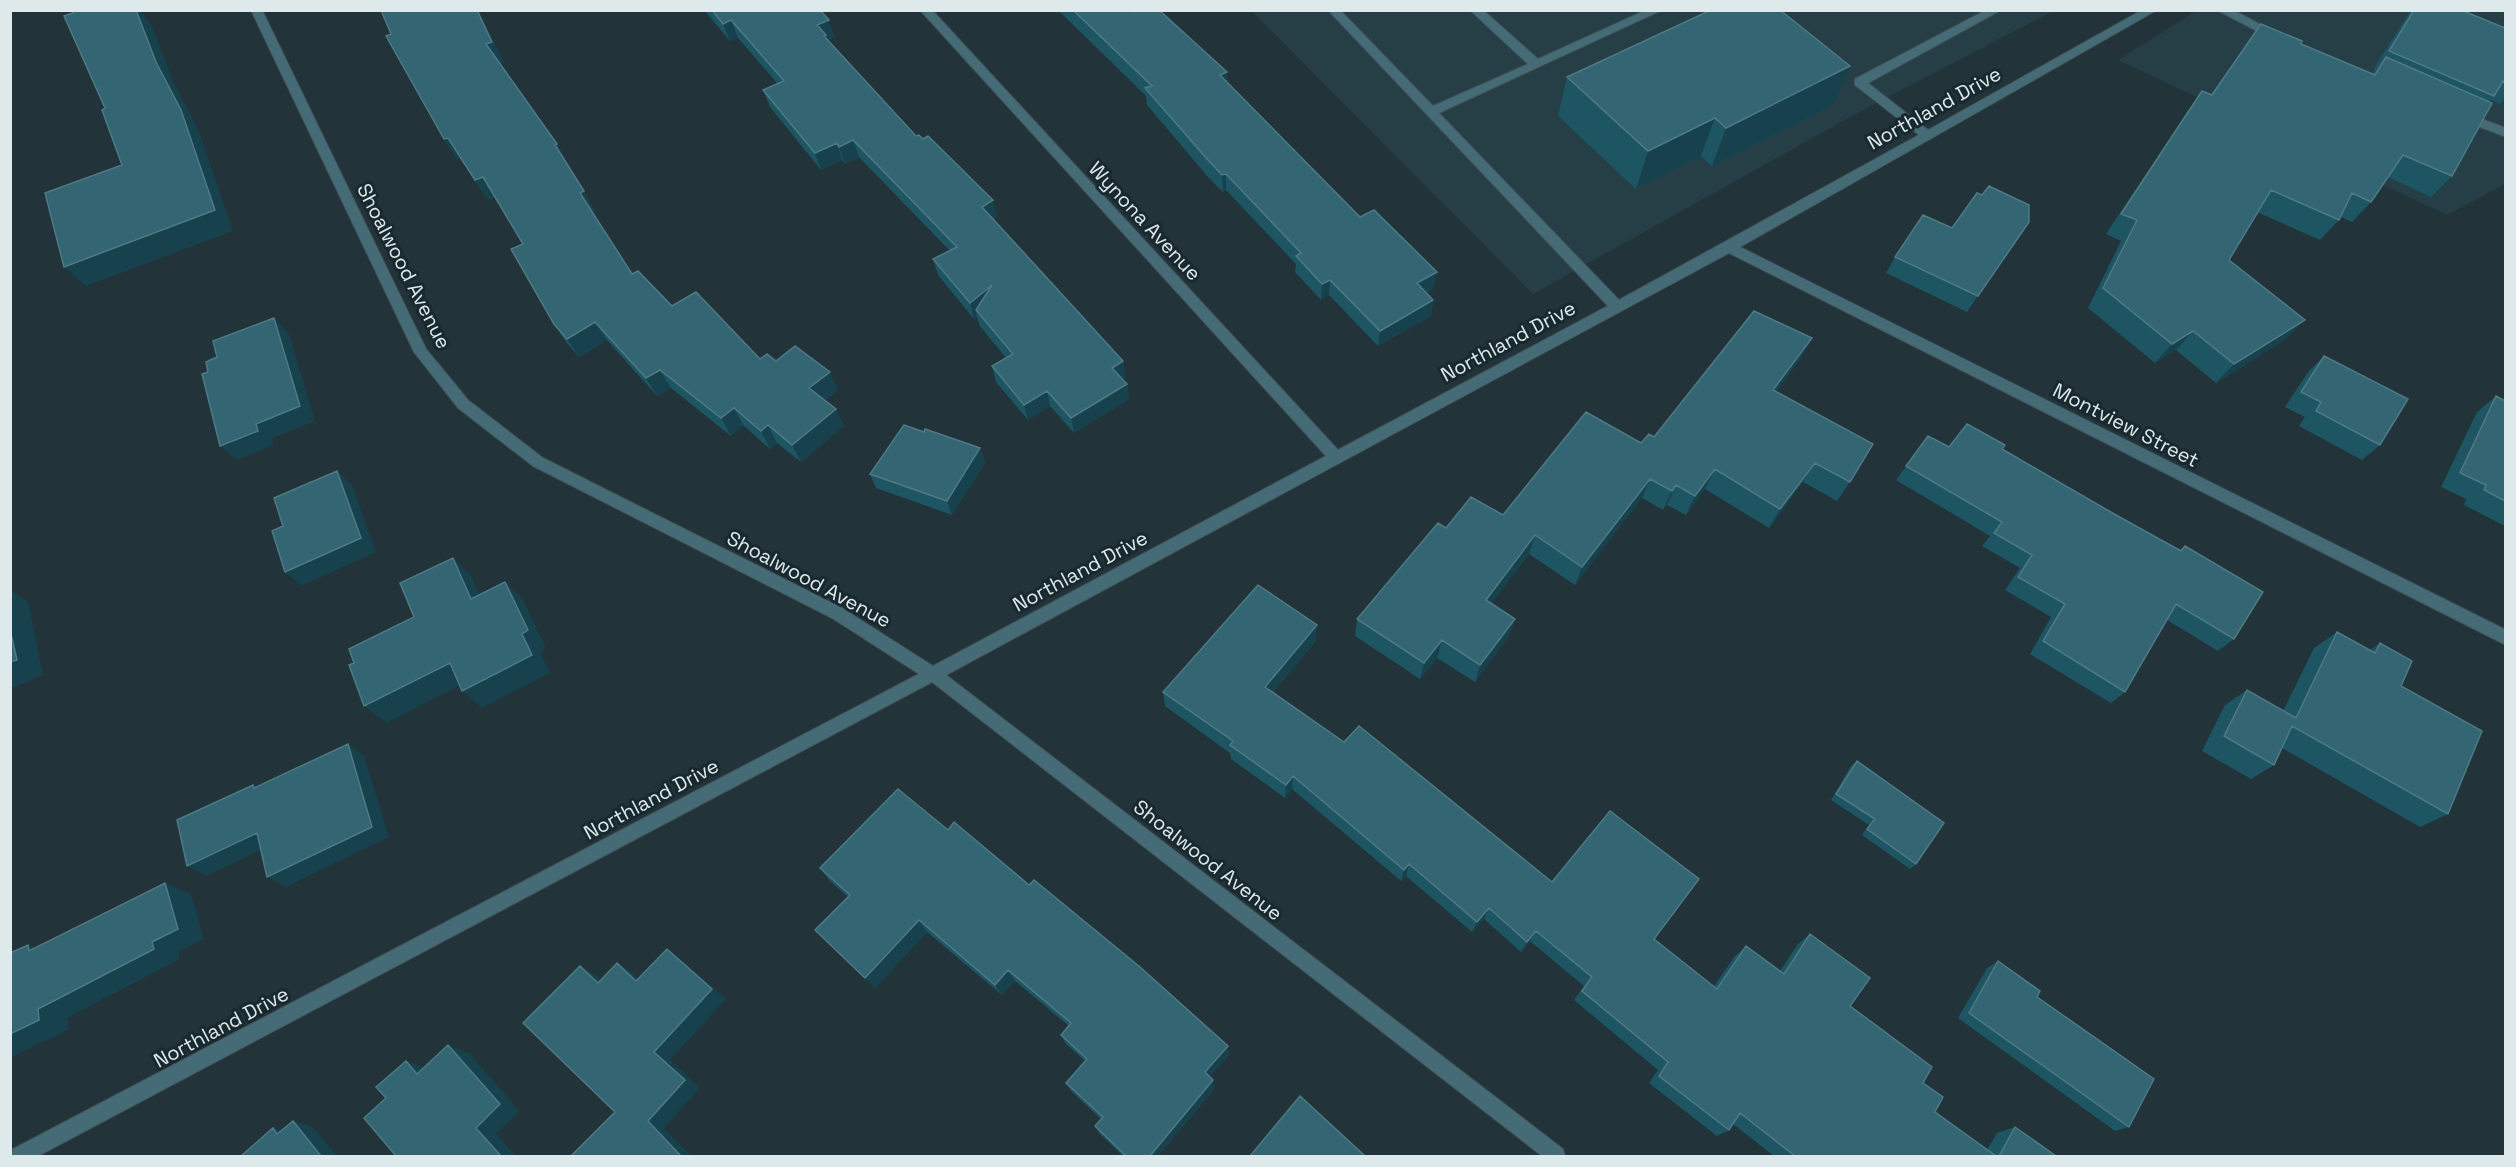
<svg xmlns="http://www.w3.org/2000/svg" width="2516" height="1167" font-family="'Space Grotesk',sans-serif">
	<rect width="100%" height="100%" fill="#223339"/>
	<path fill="#263f47" d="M1252,11H2053L1861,111L1533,294Z
		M2196,11H2505V184L2447,215L2118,60Z"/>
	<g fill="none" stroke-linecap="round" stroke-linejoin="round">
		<g stroke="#405056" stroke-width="2">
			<path id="minor" d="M251,10H262L426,349L468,400L543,458L842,608L933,666L1326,456L920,10H932L1338,450L1608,306L1328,10H1340L1433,106L1528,64L1470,10H1483L1538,59L1646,10H1662L1439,113L1619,300L1919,135L1855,85V79L1986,10H2001L1868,83L1928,130L2142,10H2157L1740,247L2506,630V645L1729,253L946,675L1563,1149L1565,1156H1542L932,682L38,1156H11L13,1149L919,674L832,618L533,466L458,408L414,352Z
				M2217,10H2233L2282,36L2276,40L2272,39Z
				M2463,112L2506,128V137L2459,119V113Z"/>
		</g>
		<use href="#minor" fill="#456b77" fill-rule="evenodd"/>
	</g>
	<path fill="#1e5563" d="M704,10H820L835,37L828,40L916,136L997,217L993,219L1123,361L1125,377L1122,379L1127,384L1129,399L1074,433L1050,406L1028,420L996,382L992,366L1006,358L980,326L977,317L974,319L938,275L933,259L950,251L859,157L845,164L842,160L821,170L770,107L763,90L778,84L738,38L730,41Z
		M1058,10H1134L1227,72V83L1360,217L1434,288L1426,293L1433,300L1431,316L1378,346L1329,295L1321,300L1295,272L1296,264L1226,190L1223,192L1208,177L1147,105L1146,96Z
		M2411,10H2461L2505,28V98L2500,104L2491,100L2489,102L2452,176L2431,197L2388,177L2371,202L2352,222L2341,217L2339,220L2320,240L2257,212L2229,260L2286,339L2216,383L2176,350L2155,363L2088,308L2121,241L2106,234L2187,112L2202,91L2211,94L2261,24L2301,44L2372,74L2375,69L2374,68Z
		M391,34L504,62L500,63L557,144L568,164H567L595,211L592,212L632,274L672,306L760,359L776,361L838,390L825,400L836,409L844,426L801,462L777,443L770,449L743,425L731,436L671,388L657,396L607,340L579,357L566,342L554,324L523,244L495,197L488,200L460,158L457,159L444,139Z
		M1567,77L1833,105L1712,166L1701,156L1636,189L1558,116Z
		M2029,222L1967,312L1886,273L1895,257L1952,228Z
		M1812,338L1800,359L1776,392L1850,482L1837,501L1803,482L1769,528L1705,489L1686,515L1667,505L1663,510L1642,498L1575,585L1529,554L1491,604L1515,619L1509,636L1475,682L1437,658L1420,679L1355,636L1357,619L1446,528L1503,515L1654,437Z
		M2324,356L2380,445L2362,460L2299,426L2305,417L2285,407L2308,372Z
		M2496,396L2505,401V526L2464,505L2466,499L2441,487L2477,412Z
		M924,432L980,448L985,463L952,515L876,488L870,474Z
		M1928,436L1949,447L2002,449L2116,515L2180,550L2185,546L2234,639L2218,651L2167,620L2125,692L2111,703L2030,654L2051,617L2005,590L2020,568L1982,546L1990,536L1896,480Z
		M2337,632L2370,650L2380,643L2401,686L2448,814L2420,827L2282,748L2274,765L2251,779L2202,751L2225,705L2247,690L2283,711L2314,648Z
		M1316,641L1273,692L1344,742L1552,882L1654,939L1714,986L1735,956L1746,946L1780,971L1798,944L1810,934L1850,1006L1923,1083L1935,1112L1987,1150L1997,1133L2015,1127L2056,1156H1774L1733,1124L1729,1130L1717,1136L1649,1083L1658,1070L1574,1000L1584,986L1530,941L1521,952L1484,919L1472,932L1406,876L1401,881L1292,789L1285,798L1231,759L1230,753L1165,706L1163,692Z
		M1857,761L1916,864L1910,869L1862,835L1869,825L1831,800L1851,766Z
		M948,830L1229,1055L1209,1077L1213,1080L1215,1088L1158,1156H1123L1099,1133L1095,1126L1101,1119L1071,1091L1066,1083L1085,1061L1066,1044L1061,1035L1069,1026L1015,981L1002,995L927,932L875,988L815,930L848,897L830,881L820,868Z
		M1998,961L2037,997L2129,1127L2115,1131L1958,1018L1987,968Z"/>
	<path fill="#17414c" d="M135,10H140L151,24L174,83L199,131L233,231L86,286L64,267L215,210Z
		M477,10H478L504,62L498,64L486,44Z
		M731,20L738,38L730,41L723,24Z
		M829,20L835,37L827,40L817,25Z
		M1850,66L1833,105L1712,166L1726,128Z
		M1227,72V89L1220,75Z
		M1715,118L1701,156L1636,189L1648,151Z
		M448,138L461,158L457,159L444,139Z
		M853,140L859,157L845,164L839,147Z
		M837,143L842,160L821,170L815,153Z
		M557,144L568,164H566L555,145Z
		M1226,174V190L1223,192L1222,175Z
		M483,177L496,196L488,200L475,180Z
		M584,191L595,211L591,212L580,193Z
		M993,200L997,217L986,223L982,207Z
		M1437,272L1434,288L1415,299L1417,283Z
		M1330,280L1329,295L1321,300L1322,284Z
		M992,285L976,310L977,317L974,319L970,303Z
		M1433,300L1431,316L1378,346L1380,331Z
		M274,318L289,334L315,421L271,439L274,445L237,460L220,446L256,424Z
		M2305,320L2286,339L2216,383L2234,364Z
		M595,322L607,340L579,357L567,339Z
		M2193,331L2176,350L2155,363L2172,344Z
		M1812,338L1800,359L1762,411L1773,390Z
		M1123,361L1125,377L1114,383L1112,368Z
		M660,370L671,388L657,396L646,378Z
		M830,372L838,390L817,406L809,388Z
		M1127,384L1129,399L1074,433L1071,418Z
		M1047,391L1050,406L1028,420L1024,405Z
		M734,408L743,425L731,436L721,418Z
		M836,409L844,426L801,462L792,445Z
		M768,425L777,443L770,449L761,431Z
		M980,448L985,463L952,515L947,501Z
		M1815,463L1803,482L1769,528L1780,509Z
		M1715,469L1705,489L1686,515L1695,496Z
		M337,471L352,485L376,552L301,586L285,572Z
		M1650,479L1642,498L1575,585L1582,567Z
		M1676,485L1667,505L1663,510L1672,491Z
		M1535,535L1529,554L1481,618L1486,600Z
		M453,558L472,577L489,617L471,599Z
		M505,582L523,600L546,648L540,652L550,673L482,708L462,691L522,634Z
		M10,590L28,601L43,675L10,689Z
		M1515,619L1509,636L1475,682L1480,665Z
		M1317,625L1316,641L1265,701V687Z
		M1442,640L1437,658L1420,679L1424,663Z
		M450,663L470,680L387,723L364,706Z
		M348,744L364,756L389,837L286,887L267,877Z
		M1293,776L1292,789L1285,798L1286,785Z
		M257,833L275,843L207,876L187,866Z
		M1409,864L1406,876L1401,881L1404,870Z
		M165,883L191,894L204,939L179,952L180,959L67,1018L69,1029L10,1058V1034L38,1009L152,942Z
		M1489,908L1484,919L1472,932L1477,922Z
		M919,920L927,932L875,988L865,978Z
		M1536,931L1530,941L1521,952L1527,942Z
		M28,945L57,955L29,951Z
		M667,949L682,960L726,999L670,1060L700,1088L664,1128L691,1156H681L648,1121L654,1052Z
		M617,963L633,973L652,991L636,981Z
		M580,966L597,976L615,993L598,983Z
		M1008,970L1015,981L1002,995L995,985Z
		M448,1045L469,1053L520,1111L496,1134L516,1156H501L476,1128Z
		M1228,1046L1229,1055L1206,1080L1205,1072Z
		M406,1061L428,1069L417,1074Z
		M1213,1080L1215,1088L1158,1156H1150Z
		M293,1121L312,1126L337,1156H321Z
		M273,1128L293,1133L277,1134Z"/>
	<path fill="#336572" stroke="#4e7a85" stroke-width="1.5" d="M72,10H136L156,62L181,110L215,210L64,267L45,193L122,165L102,110L105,108L64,16L73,13Z
		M381,10H477L492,42L486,44L557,144L555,145L584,191L580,193L632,274L638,271L672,306L696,292L760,359L767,354L776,361L795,346L830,372L809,388L836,409L792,445L768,425L761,431L734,408L721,418L660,370L646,378L595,322L567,339L554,324L511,249L523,244L483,177L475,180L448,138L444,139L386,36L391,34Z
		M712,10H820L829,20L817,25L826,35L824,36L916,136L919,135L923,139L928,136L993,200L982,207L1123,361L1112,368L1127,384L1071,418L1047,391L1024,405L992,366L1013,354L976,310L992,285L970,303L933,259L957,247L853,140L839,147L837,143L815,153L763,90L784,81L731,20L723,24Z
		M1073,10H1134L1135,12L1139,10H1159L1227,72L1220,75L1360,217L1374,210L1437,272L1417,283L1433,300L1380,331L1330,280L1322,284L1296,256L1301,253L1226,174L1222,175L1208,160L1145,88L1152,86Z
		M1711,10H1780L1850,66L1726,128L1715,118L1648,151L1567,77Z
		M2414,10H2461L2505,28V82L2503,81L2494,96L2389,51Z
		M2261,24L2302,41L2301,44L2375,75L2386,57L2492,103L2452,176L2403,155L2371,202L2352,193L2339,220L2271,190L2229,260L2305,320L2234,364L2193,331L2172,344L2103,288L2137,220L2121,214L2202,91L2212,95Z
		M1989,186L2029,205V222L1978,296L1895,257L1923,215L1952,228L1977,193L1982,195Z
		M1754,311L1812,338L1773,390L1873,444L1850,482L1815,463L1780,509L1715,469L1695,496L1676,485L1672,491L1650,479L1582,567L1535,535L1486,600L1515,619L1480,665L1442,640L1424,663L1357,619L1438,523L1446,528L1471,497L1503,515L1586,412L1641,443L1649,434L1654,437Z
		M274,318L300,406L256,424L258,431L220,446L202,374L208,372L206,362L217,357L213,341Z
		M2324,356L2408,399L2380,445L2316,411L2321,402L2301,392Z
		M2496,396L2505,401V501L2484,490L2486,485L2460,473Z
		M1967,424L2005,445L2002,449L2116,515L2181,551L2185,546L2263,592L2234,639L2176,604L2125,692L2043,641L2065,604L2018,577L2032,555L1994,533L2002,522L1906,466L1928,436L1949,447Z
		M904,425L924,432L925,429L980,448L947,501L870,474Z
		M337,471L361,538L285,572L272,531L283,526L274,498Z
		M453,558L471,599L505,582L528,630L522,634L532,655L462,691L450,663L364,706L349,665L354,663L349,649L414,617L400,583Z
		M1258,585L1317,625L1265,687L1344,742L1359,726L1552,882L1610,811L1699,879L1654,939L1717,989L1746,946L1784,974L1810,934L1870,978L1850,1006L1932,1067L1923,1083L1943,1097L1935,1112L1996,1156H1795L1740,1113L1729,1130L1659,1076L1668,1062L1582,991L1592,977L1536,931L1527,942L1489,908L1477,922L1409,864L1404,870L1293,776L1286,785L1230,745L1233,741L1163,692Z
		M10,629L17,660L10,662Z
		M2337,632L2375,653L2380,643L2412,661L2401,686L2482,731L2448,814L2292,726L2274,765L2224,736L2247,690L2296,718Z
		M348,744L372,827L267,877L257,833L187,866L177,820L253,785L254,788Z
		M1857,761L1944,823L1916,864L1867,829L1875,819L1836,794Z
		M898,789L948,830L954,822L1029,885L1034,880L1140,967L1228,1046L1205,1072L1213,1080L1150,1156H1126L1095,1126L1103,1117L1066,1083L1087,1059L1061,1035L1071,1023L1008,970L995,985L919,920L865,978L815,930L850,895L820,868Z
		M165,883L178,929L152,942L154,949L38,1009L39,1020L10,1034V953L28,945L29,951Z
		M667,949L712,989L654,1052L685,1080L648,1121L681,1156H571L615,1112L523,1023L580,966L598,983L617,963L636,981Z
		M1998,961L2040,991L2037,997L2154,1079L2129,1127L1969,1013Z
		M448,1045L500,1104L476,1128L501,1156H396L364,1118L386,1098L376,1087L406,1061L417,1074Z
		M1300,1096L1365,1156H1250Z
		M293,1121L321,1156H241L273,1128L277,1134Z
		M2015,1127L2056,1156H1999Z"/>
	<g text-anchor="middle" stroke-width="6" stroke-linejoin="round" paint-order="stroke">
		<g font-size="20" fill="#dee9ec" stroke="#18292f">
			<text transform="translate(1934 108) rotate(-29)" y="7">Northland Drive</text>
			<text transform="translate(1145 221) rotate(47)" y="7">Wynona Avenue</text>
			<text transform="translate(404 266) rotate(63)" y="7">Shoalwood Avenue</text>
			<text transform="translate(1508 341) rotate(-28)" y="7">Northland Drive</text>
			<text transform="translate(2126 425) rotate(27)" y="7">Montview Street</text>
			<text transform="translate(1080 571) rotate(-28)" y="7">Northland Drive</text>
			<text transform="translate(809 579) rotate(28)" y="7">Shoalwood Avenue</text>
			<text transform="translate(651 799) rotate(-28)" y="7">Northland Drive</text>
			<text transform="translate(1208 860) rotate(38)" y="7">Shoalwood Avenue</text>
			<text transform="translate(221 1027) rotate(-28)" y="7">Northland Drive</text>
		</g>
	</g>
	<rect width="2516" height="1167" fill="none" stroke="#dee9ec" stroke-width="24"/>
</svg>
